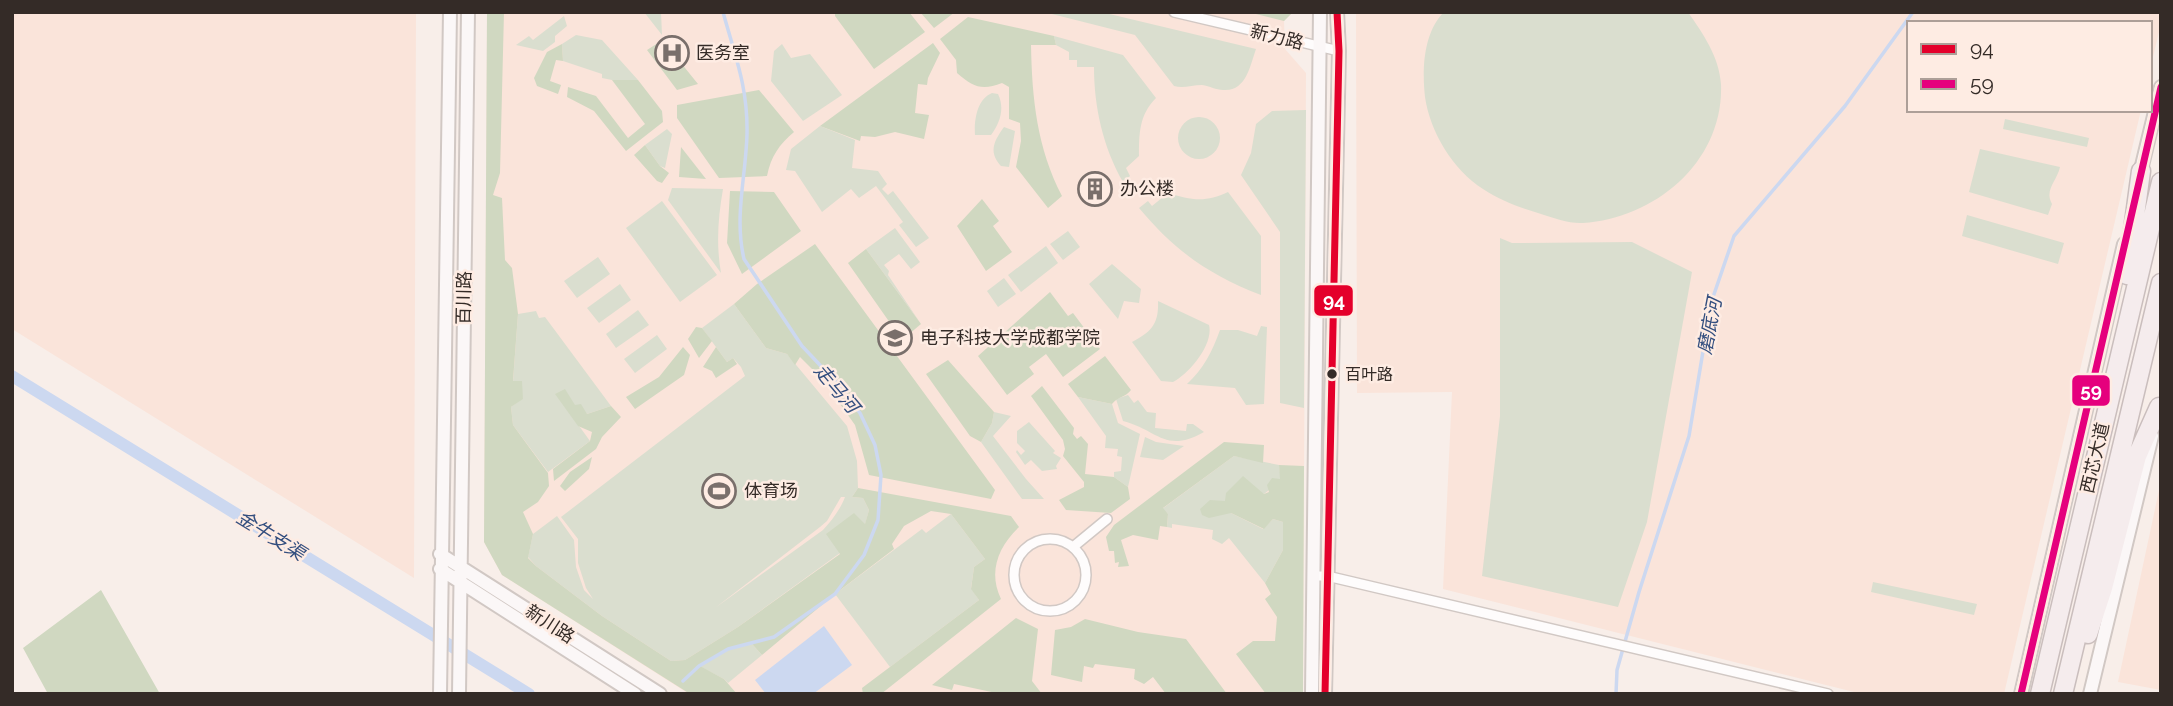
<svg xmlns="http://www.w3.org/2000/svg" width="2173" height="706" font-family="Raleway,'Noto Sans SC',sans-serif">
	<rect width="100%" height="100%" fill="#f8eee9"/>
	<path fill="#fae4da" d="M12,12H416L414,578L12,329Z
		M487,12H1293L1284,21L1285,49L1306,73L1303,694H689L502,575L484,542Z
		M1356,12H2161V24L2150,69V23H1909V110H2141L2004,694H1862L1443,589L1452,392L1357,393Z
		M2161,481V690L2118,682Z"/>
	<path fill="#dadecf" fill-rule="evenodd" d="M644,12H661L662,35Z
		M1044,12H1101L1256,49C1250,66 1246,92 1223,90C1216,90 1210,86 1202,85C1192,85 1183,89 1174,86L1135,35Z
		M1444,12H1688C1703,34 1719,56 1721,84C1724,161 1656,218 1583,223C1570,224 1554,218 1541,214C1521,208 1501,201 1483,189C1453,170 1430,132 1425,97C1422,70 1423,33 1444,12Z
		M564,16L567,26L555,36V42L543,51L516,45L529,36L533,40Z
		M576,35L602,40L638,80H612L602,78V74L563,61L562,44Z
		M1054,36L1123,55L1156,98C1139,115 1139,134 1139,156L1126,168L1130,176L1123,182C1103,147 1094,107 1094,67H1077V60H1069V52L1056,45Z
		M782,44L791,58L810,54L842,95L803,121L771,81L774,51Z
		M992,93L998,94C1005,108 1000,123 991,135H975C974,120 977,99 992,93Z
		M1306,110L1304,408L1280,403V232L1241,175L1251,153L1256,124L1272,111Z
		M1178 138a21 21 0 1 1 42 0a21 21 0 1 1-42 0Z
		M2005,119L2089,138L2087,147L2003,129Z
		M820,126L855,140L852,168L878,171L887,184L882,189L888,195L893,191L929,238L916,247L899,225L903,222L876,186L859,198L851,189L822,212L795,171L786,170L791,149Z
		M1004,127L1015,131L1009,167L1001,166C988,152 994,141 1004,127Z
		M667,129L672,134L665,168L660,166L645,145Z
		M1980,149L2060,167C2057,181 2044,190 2052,204L2048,215L1969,192Z
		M672,188L723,189C718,218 716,244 721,273L668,200Z
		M1228,192L1261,236V295C1209,275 1175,251 1139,208L1148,201L1152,206L1168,193C1190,200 1206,203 1228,192Z
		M662,201L717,275L680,302L626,228Z
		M1967,215L2064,243L2058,264L1962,236Z
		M895,228L920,262L911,269L899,254L884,265L889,271L888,275L921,324L866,249Z
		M1068,231L1080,247L1063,260L1050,244Z
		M1500,238L1512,243L1632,242L1692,272L1647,522L1618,607L1482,576L1500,416Z
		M1046,246L1058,263L1021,292L1008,275Z
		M598,257L610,274L577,298L564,281Z
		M1112,264L1141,289L1139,303L1124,301L1118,319L1089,284Z
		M1004,278L1016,294L998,307L987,291Z
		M620,284L631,300L599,323L587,308Z
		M1158,301L1209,325C1214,344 1189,374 1173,382L1161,381L1132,342C1151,332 1159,324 1158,301Z
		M734,304L766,348L787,354L847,426L857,461L858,488L852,497L863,498L869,510L865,525L840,553L738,627L685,660L671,661L602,616L536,566L528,557L533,534L557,516L574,540L576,567L584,590L593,599L586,588L578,563V539L561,517L745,376L741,367L733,358L727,362L702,328ZM841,497H845C840,510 832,520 823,530L715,608L820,527L827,521Z
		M638,310L649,325L616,348L606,334Z
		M536,311L539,318L545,317L611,406L587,414L556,394L590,441L548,472L513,425L511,407L523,398L513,382L518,314Z
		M1261,326L1267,327L1264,404L1246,405L1235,388L1187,384C1204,368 1212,352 1220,330H1238L1257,336Z
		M657,335L667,349L635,373L624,359Z
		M1128,395L1134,403L1138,400L1147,412L1156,413L1155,428L1186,431L1187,424H1193L1204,432C1165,454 1158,430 1123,421L1116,399Z
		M1078,397L1112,404L1118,423L1140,434L1128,487L1114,477V472L1121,471L1122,457L1117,456L1118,449L1105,448L1106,436Z
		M994,412L1011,416L993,436L1026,479L1044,499H1022L981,442L992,423Z
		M1029,422L1055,451L1053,453L1061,458L1056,466L1057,469L1042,471L1031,460L1025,465L1016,452L1017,450L1021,455L1025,451L1017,443V431Z
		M1145,437L1156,442L1184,446L1163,460L1140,457Z
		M1234,456L1279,465L1281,480L1264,494L1259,492L1231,513L1263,529L1273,519L1283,522V550L1265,583L1229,538L1222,544L1212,539L1213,530L1172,524V528L1167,527L1168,514L1162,509Z
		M951,514L985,559L974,567L971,588L979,600L890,667L835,594L922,529L926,533Z
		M1873,582L1977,604L1974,615L1871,592Z
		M752,644L762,655L728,683L724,679L699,666L728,649Z"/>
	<path fill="#d0d8c1" d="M487,12H504L500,173L493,195L502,198L505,260L512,268L518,314L513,381H522L523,399L511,407L513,425L548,473L549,486L538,502L523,512L533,534L528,558L536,566L602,616L671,661L685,660L738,627L840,554L826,534L854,513L865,524L869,510L863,498L852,497L858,488L1011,516L1019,527C998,547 988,572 1001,599L881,694H863L862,688L979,600L971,589L974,567L985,559L951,514L931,511L904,526L892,544L894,549L835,594L762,655L752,644L728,649L700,666L724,679L737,694H690L502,575L484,542Z
		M835,12H909L925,32L874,69L835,16Z
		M920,12H955L934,28Z
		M1248,12H1293L1284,21Z
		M968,17L1054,36L1056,45H1031C1032,99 1037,148 1062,196L1048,208L1016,167L1021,141L1020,123L1009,119V87L1002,83C982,91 973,87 957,73L956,60L940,39Z
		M661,41L664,42L698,84L677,90L647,50Z
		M933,43L940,53L928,78L927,85L918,84L915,113L929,115L924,139L895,132L875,137L861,136L860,141L820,126Z
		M562,44L563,61L556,60L550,81L561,85L558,94L537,86L534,78L547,52Z
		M612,80H638L662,111L663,122L626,151L594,111L567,97L568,87L596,96L628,138L645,124Z
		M759,90L794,132C779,145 771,156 767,176L719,178L677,118V105Z
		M645,145L660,166L669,173L662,183L657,181L634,155Z
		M681,147L706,179L679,177Z
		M730,191L774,192L801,231L742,274L727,243Z
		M982,199L999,221L993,226L1012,252L986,271L957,226Z
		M815,244L995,490L991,499L869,475L855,425L823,380L800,357L795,365L787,354L766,348L734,304L757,284Z
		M866,249L921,324L902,340L848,263Z
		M1050,292L1068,316L1073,313L1100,349L1063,377L1046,354L1029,367L1034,374L1007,395L978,356Z
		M696,327L702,328L712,341L699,358L688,339Z
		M683,347L690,355L684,375L635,409L626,397L659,377Z
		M716,347L727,362L733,358L737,364L716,378L712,371L703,367Z
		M1105,356L1131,390C1126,397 1117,397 1112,404L1078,397L1068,384Z
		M948,360L994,412L992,423L981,442L970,436L926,374Z
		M1042,386L1074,428L1073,434L1077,439L1081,436L1088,444L1085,474L1114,477L1128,487L1130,499L1111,513L1066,510L1059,500L1084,487V482L1063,456L1065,449L1063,440L1031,396Z
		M565,389L575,405L581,404L587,414L611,406L621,417L602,437L596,449L554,481L553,469L590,441L592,432L578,426L555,394Z
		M1224,442L1264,445L1263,463L1234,456L1163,508L1168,514L1167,527L1160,526L1158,540L1133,535L1121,540L1129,566L1118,567L1119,562L1115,563L1114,551H1109L1106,537L1114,525Z
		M592,457L589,469L565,491L560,486L570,472Z
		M1279,465L1304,466L1303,694H1266L1236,654L1253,641H1275L1277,617L1265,599L1271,594L1265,583L1283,550V522L1273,519L1264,529L1231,513L1209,518L1202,515L1200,509L1210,500L1225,501L1226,493L1243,476L1264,494L1269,492L1267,485L1272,478L1280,479Z
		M101,590L160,694H48L23,648Z
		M1016,618L1038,629L1032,681L1042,694H1001L954,684L952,690L932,685Z
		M1085,619L1138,632L1186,639L1227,694H1166L1153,677L1144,684L1134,679L1135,669L1095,664L1093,668L1084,666L1082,682L1051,675L1055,630L1071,627Z"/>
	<path fill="#ccd8f0" d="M824,626L852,665L813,694H766L755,680Z"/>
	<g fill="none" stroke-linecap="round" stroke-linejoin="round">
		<path stroke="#ccd8f0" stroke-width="3.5" d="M683,681L699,666L728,649L774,637L835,594L864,555L878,520L881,475L875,445L860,413L836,382L802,346L744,259C734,217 746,176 747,134C748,87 735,56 723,12
			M1616,694L1617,670L1639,592L1689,436L1711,303L1734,236L1845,106L1913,12"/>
		<path stroke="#ccd8f0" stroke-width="12" d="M12,376L529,694"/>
		<g stroke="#d1c8c4" stroke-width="12">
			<path id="street" d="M1174,12L1339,51
				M1014 575a36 36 0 1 1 72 0a36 36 0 1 1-72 0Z
				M1073,547L1107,519
				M1314,576H1327L1828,694"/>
		</g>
		<g stroke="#d1c8c4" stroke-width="16">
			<path id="secondary" d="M2139,178L2161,87
				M440,554L660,694
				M440,569L635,694
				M440,694L450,12
				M459,694L468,12
				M1312,694L1320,12
				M1325,694L1339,51L1337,12
				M2021,694L2124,244
				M2090,694L2152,436"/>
		</g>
		<g stroke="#cabebd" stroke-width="21">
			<path id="highway" d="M2127,275L2141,171
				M2088,634L2103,588L2137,456L2159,407
				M2040,694L2161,182
				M2063,694L2161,283"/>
		</g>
		<use href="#street" stroke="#fefcfc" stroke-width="9"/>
		<use href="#secondary" stroke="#fbf7f7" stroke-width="12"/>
		<use href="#highway" stroke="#f5eced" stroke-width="18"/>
		<g stroke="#feece3" stroke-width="12">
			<path id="bus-1" d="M1325,694L1339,51L1337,12"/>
		</g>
		<g stroke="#feece3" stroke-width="12">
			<path id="bus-2" d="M2021,694L2161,87"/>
		</g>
		<use href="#bus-1" stroke="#e4002b" stroke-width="7"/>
		<use href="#bus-2" stroke="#e5007d" stroke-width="7"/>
	</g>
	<defs>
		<g id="hospital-ring" transform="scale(1.75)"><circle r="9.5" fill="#feece3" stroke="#796f6b" stroke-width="1.5"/><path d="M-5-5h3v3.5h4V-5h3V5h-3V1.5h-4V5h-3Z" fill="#796f6b"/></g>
		<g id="building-ring" transform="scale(1.75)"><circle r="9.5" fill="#feece3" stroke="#796f6b" stroke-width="1.5"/><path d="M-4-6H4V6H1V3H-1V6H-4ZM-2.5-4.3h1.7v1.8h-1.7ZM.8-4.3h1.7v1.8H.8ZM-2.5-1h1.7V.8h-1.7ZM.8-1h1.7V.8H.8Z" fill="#796f6b"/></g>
		<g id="university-ring" transform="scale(1.75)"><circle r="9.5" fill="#feece3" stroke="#796f6b" stroke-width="1.5"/><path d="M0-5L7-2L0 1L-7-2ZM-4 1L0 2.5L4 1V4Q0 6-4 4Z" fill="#796f6b"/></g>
		<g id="stadium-ring" transform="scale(1.75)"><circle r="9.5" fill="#feece3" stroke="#796f6b" stroke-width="1.5"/><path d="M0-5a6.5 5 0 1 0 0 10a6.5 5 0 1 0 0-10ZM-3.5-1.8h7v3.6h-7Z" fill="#796f6b"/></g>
	</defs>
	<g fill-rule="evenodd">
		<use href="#hospital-ring" x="672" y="53"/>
		<use href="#building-ring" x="1095" y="189"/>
		<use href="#university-ring" x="895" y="338"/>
		<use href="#stadium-ring" x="719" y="491"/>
	</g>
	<circle fill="#342b27" stroke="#feece3" stroke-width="2.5" cx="1332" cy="374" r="6"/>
	<g text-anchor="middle" stroke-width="5" stroke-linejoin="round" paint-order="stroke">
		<g font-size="16" fill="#342b27" stroke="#feece3" text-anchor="start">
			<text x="1345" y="380">百叶路</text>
		</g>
		<g font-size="18" fill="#342b27" stroke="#feece3">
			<text transform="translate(1277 37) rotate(14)" y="6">新力路</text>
			<text transform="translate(464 298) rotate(-89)" y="6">百川路</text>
			<text transform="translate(2095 458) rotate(-77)" y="6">西芯大道</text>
			<text transform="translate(550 624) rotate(33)" y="6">新川路</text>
		</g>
		<g font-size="18" fill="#342b27" stroke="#feece3" text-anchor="start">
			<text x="696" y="59">医务室</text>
			<text x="1120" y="195">办公楼</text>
			<text x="920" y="344">电子科技大学成都学院</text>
			<text x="744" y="497">体育场</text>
		</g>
		<g font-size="19" font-style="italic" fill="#344f7f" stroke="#feece3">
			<text transform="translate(1709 326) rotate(-79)" y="7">磨底河</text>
			<text transform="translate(837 388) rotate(50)" y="7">走马河</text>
			<text transform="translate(271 535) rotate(32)" y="7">金牛支渠</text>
		</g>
	</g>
	<g stroke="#feece3" stroke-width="2.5">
		<rect x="1313" y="284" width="41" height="33" rx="7" fill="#e4002b"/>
		<rect x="2071" y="374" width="40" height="33" rx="7" fill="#e5007d"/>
	</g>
	<g font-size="19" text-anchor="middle" font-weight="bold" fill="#fff">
		<text x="1334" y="307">94</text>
		<text x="2091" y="397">59</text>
	</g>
	<rect width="2173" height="706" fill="none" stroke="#342b27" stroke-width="28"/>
	<rect x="1907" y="21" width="245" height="91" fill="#feece3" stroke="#ad9f98" stroke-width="2"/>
	<rect x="1921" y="44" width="35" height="10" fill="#e4002b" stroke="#ad9f98" stroke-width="2"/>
	<text x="1970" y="56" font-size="21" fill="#342b27">94</text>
	<rect x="1921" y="79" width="35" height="10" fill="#e5007d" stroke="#ad9f98" stroke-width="2"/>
	<text x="1970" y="91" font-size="21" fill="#342b27">59</text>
</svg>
